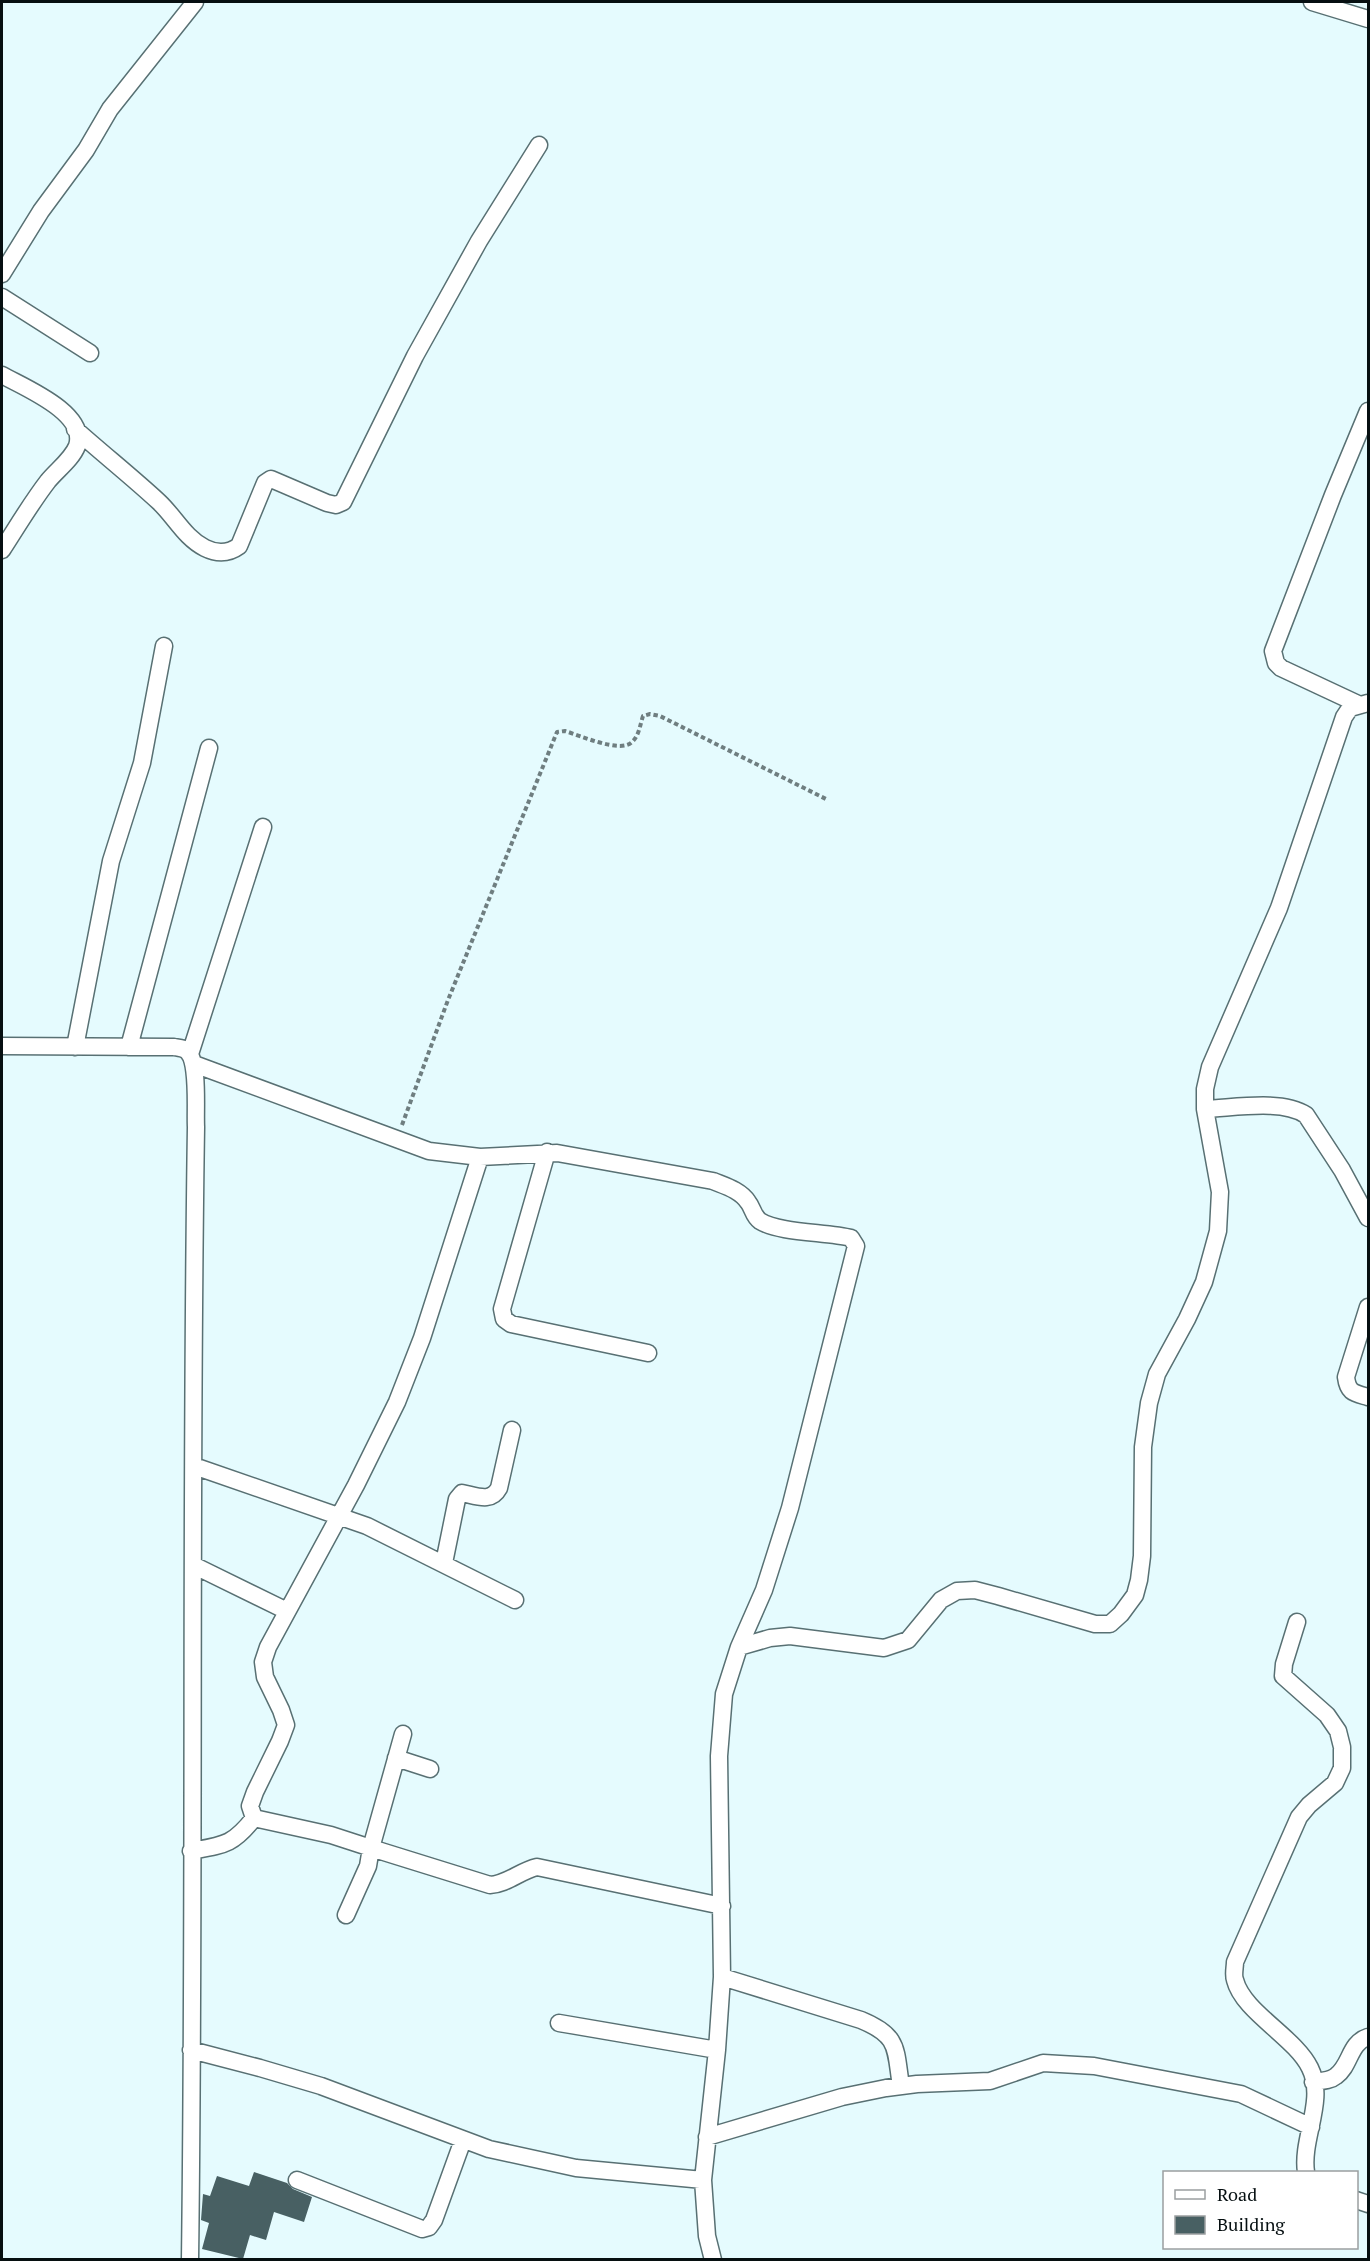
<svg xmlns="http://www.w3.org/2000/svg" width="1370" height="2261" font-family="'PT Serif',serif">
	<rect width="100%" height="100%" fill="#e5fbfe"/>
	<path fill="#486063" d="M254,2172L287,2183L293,2189L312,2197L304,2222L274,2212L266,2240L250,2235L243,2259L202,2249L209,2223L201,2220L203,2194L210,2196L217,2176L249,2186Z"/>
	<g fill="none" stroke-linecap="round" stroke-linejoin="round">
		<g stroke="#587073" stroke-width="19">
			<path id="street" d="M1312,2L1368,19
				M2,274L41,211L86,150L110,109L195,2
				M2,297L90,353
				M2,375C23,387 88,413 77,446C72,459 57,470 48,481C31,503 17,527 2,550
				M75,429C103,454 132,477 159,502C175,517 185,538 205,548C217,554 228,554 239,546L265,483L271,479L327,503L336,505L343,502L415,356L479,241L539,145
				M1358,704L1281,668L1276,663L1273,651L1333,495L1368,411
				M2,1046L174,1047C180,1048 184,1048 188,1052C199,1064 195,1110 196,1127C190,1504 195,1882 190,2260
				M75,1047L111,861L142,763L164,646
				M129,1047L209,748
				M190,1054L263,827
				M194,1064L429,1151L480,1157L557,1153L713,1181C725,1186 740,1190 748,1202C753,1208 753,1216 760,1221C779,1233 828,1232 851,1238L856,1246L790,1508L764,1590L739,1647L724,1694L719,1756L722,1977L717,2050L703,2180L707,2236L713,2260
				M1205,1109C1234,1108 1282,1099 1306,1115L1342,1170L1368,1218
				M547,1152L502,1309L504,1319L511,1324L648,1353
				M1368,1307L1346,1377C1348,1393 1354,1393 1368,1397
				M194,1466L367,1526L515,1600
				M444,1563L457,1499L462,1493C477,1496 491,1503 499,1488L512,1430
				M193,1565L287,1611
				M1297,1622L1284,1664L1283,1676L1327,1715L1338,1731L1342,1747V1768L1335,1783L1309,1805L1299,1817L1235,1962C1235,1967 1233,1975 1235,1980C1243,2012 1295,2037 1310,2068C1326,2100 1301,2139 1306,2172
				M739,1647L770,1638L790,1636L884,1648L908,1640L941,1600L957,1591L975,1590L998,1596L1095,1624H1110L1121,1614L1135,1595L1139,1580L1142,1556L1143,1447L1149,1403L1157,1374L1187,1319L1204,1282L1218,1231L1220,1192L1205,1109V1089L1210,1067L1279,908L1344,717L1350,708L1368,703
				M403,1734L371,1848L490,1885C507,1884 520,1871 537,1867L722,1906
				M396,1758L430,1769
				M191,1851C224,1845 233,1845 254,1818
				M346,1915L368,1866L371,1848L331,1835L254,1818L250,1806L255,1792L280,1741L286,1725L281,1710L265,1677L263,1662L268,1647L356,1485L397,1402L422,1338L480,1157
				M722,1977L861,2020C900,2036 895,2049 901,2086
				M559,2023L717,2050
				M191,2050L260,2068L321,2086L489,2149L576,2168L703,2180
				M1313,2082C1321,2081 1330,2081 1336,2076C1351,2065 1349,2043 1368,2037
				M707,2137L842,2097L886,2088L917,2084L990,2081L1043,2063L1094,2066L1241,2094L1311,2127
				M297,2180L422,2229L429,2227L434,2220L463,2140
				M1356,2200L1368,2204"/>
		</g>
		<path stroke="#6f7e80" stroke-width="4" stroke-dasharray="4.5 3" stroke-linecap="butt" d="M402,1125L448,1000L557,732L565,731C579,735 621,754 632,742C639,736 640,725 643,716L650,714L660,716L826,799"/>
		<use href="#street" stroke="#fff" stroke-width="16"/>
	</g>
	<rect width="1370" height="2261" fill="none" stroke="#060f11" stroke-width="6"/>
	<rect x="1163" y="2171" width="195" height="78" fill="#ffffff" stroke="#9b9fa0" stroke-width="1.5"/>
	<rect x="1175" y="2190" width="30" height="9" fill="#ffffff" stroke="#9b9fa0" stroke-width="1.5"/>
	<text x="1217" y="2201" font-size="18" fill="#060f11">Road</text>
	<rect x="1175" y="2216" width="30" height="18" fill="#486063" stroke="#9b9fa0" stroke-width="1.5"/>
	<text x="1217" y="2231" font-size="18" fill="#060f11">Building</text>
</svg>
